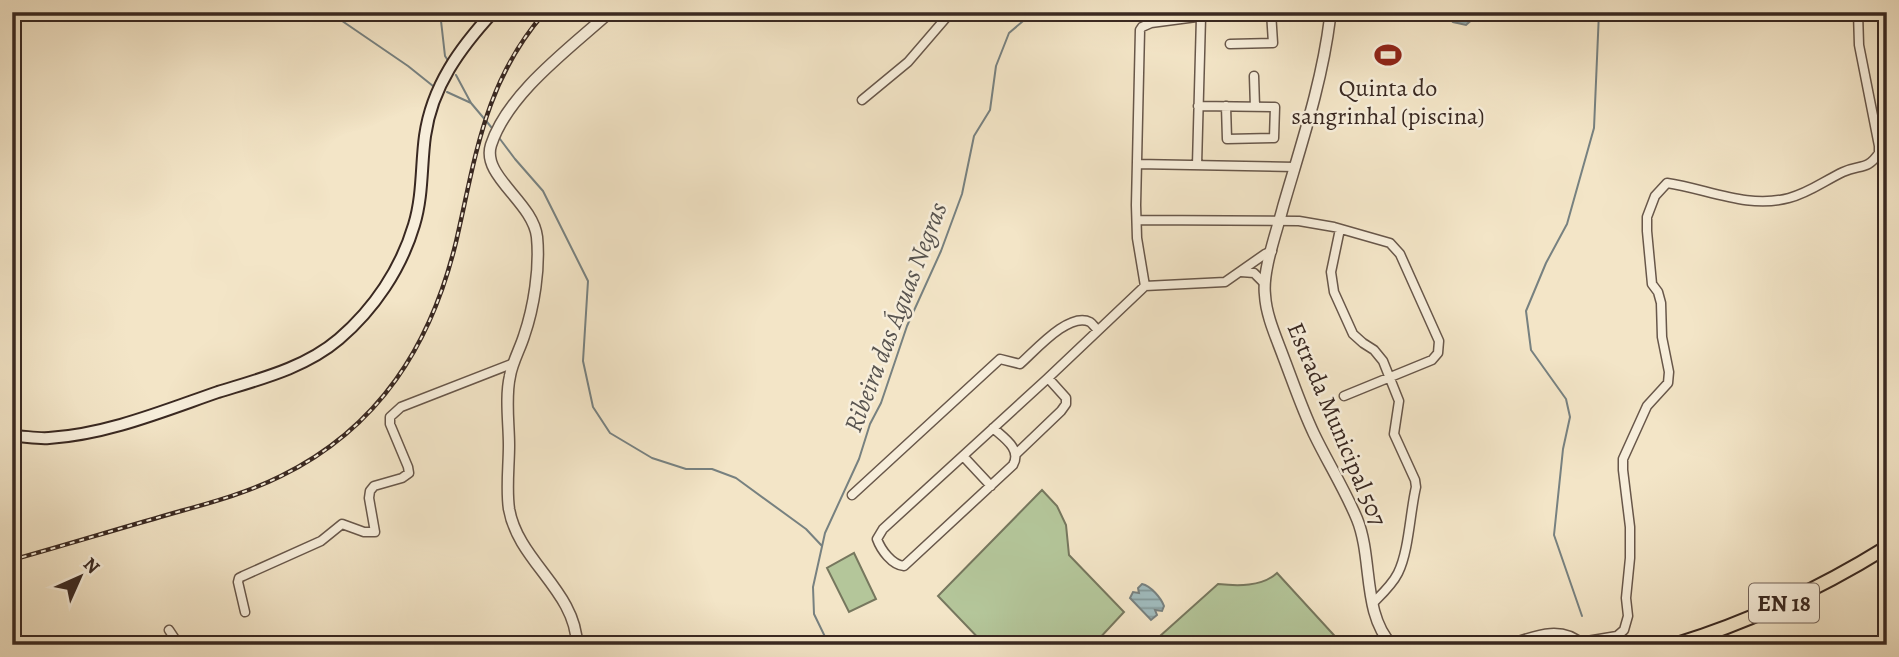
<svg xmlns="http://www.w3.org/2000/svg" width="1899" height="657" font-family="Alegreya,serif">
	<defs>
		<pattern id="water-rules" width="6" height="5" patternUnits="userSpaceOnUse" patternTransform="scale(1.75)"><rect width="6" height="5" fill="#a0bcbf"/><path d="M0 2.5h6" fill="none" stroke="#83999b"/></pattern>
	</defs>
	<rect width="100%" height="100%" fill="#f3e5c7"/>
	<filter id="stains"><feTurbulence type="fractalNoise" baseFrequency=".00286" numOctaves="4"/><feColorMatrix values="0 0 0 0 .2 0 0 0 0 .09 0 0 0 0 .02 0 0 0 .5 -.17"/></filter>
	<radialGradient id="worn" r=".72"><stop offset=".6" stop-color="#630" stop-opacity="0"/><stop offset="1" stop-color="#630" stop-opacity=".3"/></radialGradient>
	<path fill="#b4c69a" stroke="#76775e" stroke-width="2" d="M1042,490L1057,506L1066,525L1069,555L1124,612L1096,642L1097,645H985L938,596Z
		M854,553L876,599L849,612L827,568Z
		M1277,573L1343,645H1150L1218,584C1237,586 1262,587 1277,573Z"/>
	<path fill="url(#water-rules)" stroke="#778180" stroke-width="2" d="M1442,12H1478L1475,17L1466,25L1453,22Z
		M1142,584C1151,586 1161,598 1164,606L1162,611L1155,610L1157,615L1151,620L1130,598L1133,592L1139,593L1138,588Z"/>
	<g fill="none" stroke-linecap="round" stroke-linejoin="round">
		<path stroke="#778180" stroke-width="2" d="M329,12L408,66L433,86
			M440,12L445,56L449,62
			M456,75L471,103L492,128
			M447,92L471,103
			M500,139L515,159L543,191L588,281L583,361L593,407L610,433L652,458L686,469H712L736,478L806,529L822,546
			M1582,616L1554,535L1563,449L1570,417L1566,399L1531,350L1526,311L1546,263L1567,224L1594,128L1599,12
			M829,645L814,614L813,587L825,533L859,459L870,424L881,403L907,326L941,251L962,194L974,136L990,110L996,66L1009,33L1029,16L1037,12"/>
		<g stroke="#68574a" stroke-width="11">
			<path id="minor" d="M1230,44L1273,43L1271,12
				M1254,76L1255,107
				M862,100L908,62L951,12
				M1198,106L1275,107L1274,138L1227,139L1226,106
				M1137,164L1295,167
				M1197,165L1201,17
				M1137,220L1299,221L1334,227L1390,243L1400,254L1439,341L1438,353L1432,360L1344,396
				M1340,229L1331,272L1334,292L1353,334L1363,343L1374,350L1383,361L1399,401L1394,434L1415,480L1416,487C1410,512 1409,551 1398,573C1392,585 1382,594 1373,603
				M1241,272L1254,273L1264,283
				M1145,286L1137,238L1136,205L1140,30L1142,27L1151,23L1234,12
				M1048,378L1145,286L1225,282L1265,254L1272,251
				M993,428C1004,438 1022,449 1013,465L904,566C892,565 881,550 877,539L883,529L1048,378L1066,398V404L1061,411L1016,454
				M963,456L991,486
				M852,495L1000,359L1020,364C1034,352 1069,311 1090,322C1093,324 1095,328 1098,330
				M245,612L238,582L239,578L243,576L321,541L342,524L364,532H375L369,498L370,491L374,486L402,478L409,473L408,467L390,424V417L401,407L514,363
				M169,630L179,645
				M1581,642L1617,636L1624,630L1628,616L1626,598L1630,558V527L1623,470V459L1647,406L1668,383L1669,372L1662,337L1661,303L1658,292L1652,284L1647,231V217L1655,196L1667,183C1708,189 1747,209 1789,198C1809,193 1824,181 1843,172C1860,164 1867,171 1879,153V146L1859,45L1858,12"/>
		</g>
		<g stroke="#68574a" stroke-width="13">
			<path id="tertiary" d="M1329,12L1330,18C1322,83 1301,145 1283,207C1277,231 1262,271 1265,295C1266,315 1276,337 1283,356C1293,382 1302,409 1314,434C1328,463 1345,490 1357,519C1373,558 1362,614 1392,645
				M577,645C576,591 518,561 509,509C506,489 509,466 509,445C509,424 505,397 510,376C512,363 520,349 524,336C534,307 540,268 537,237C533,202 481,176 491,145C508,93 569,49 610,12
				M1510,645C1534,637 1561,625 1582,645"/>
		</g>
		<g stroke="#392821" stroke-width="14">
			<path id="secondary" d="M12,436C24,436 37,439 49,438C108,434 163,411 218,392C260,379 305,368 339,339C374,309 401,269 414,225C423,196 421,165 425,136C432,86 460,48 493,12"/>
		</g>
		<g stroke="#392821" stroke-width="16">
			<path id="primary" d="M1674,645C1749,622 1821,588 1887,547"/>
		</g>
		<use href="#minor" stroke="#f7eedb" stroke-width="8"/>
		<use href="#tertiary" stroke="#f7eedb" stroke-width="10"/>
		<use href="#secondary" stroke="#f7eedb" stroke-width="10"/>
		<use href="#primary" stroke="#f3e5c7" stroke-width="12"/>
		<g stroke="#392821" stroke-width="4.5">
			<path id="rail" d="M12,560C62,546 111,531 160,517C201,505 243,495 281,476C379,428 431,345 456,242C476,156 484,82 545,12"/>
		</g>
		<use href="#rail" stroke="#f7eedb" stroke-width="2" stroke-dasharray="5" stroke-linecap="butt"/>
	</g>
	<defs>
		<g id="stadium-bare" transform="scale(2.1)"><path d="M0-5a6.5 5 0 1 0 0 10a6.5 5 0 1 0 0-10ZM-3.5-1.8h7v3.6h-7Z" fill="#8f2418" stroke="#f7eedb" stroke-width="2.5" paint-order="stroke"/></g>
	</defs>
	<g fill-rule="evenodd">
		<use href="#stadium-bare" x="1388" y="55"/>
	</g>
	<g text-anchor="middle" stroke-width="5" stroke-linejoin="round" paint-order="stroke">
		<rect fill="#f7eedb" stroke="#726359" stroke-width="2" x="1749" y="583.5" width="70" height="39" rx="5"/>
		<g font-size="23" font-weight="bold" fill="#392821">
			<text x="1784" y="611">EN 18</text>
		</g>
		<g font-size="24" fill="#392821" stroke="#f7eedb">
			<text x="1388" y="96">Quinta do<tspan x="1388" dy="28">sangrinhal (piscina)</tspan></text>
		</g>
		<g font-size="24" fill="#392821" stroke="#f7eedb">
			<text transform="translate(1337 424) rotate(67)" y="8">Estrada Municipal 507</text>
		</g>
		<g font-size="26" font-style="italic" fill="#585450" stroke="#f7eedb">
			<text transform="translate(895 317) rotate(-69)" y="9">Ribeira das Águas Negras</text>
		</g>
	</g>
	<rect width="1899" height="657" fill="none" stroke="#f3e5c7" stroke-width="42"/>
	<rect x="14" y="14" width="1871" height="629" fill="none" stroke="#392821" stroke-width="3.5"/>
	<rect x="21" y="21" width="1857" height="615" fill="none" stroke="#392821" stroke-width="2"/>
	<g transform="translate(80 577) rotate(45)" stroke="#f7eedb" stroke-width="5" paint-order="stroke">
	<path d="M0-5L12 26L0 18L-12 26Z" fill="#392821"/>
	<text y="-10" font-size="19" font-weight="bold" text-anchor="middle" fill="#392821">N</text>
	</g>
	<rect width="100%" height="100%" filter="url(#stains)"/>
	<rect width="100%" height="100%" fill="url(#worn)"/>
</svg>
